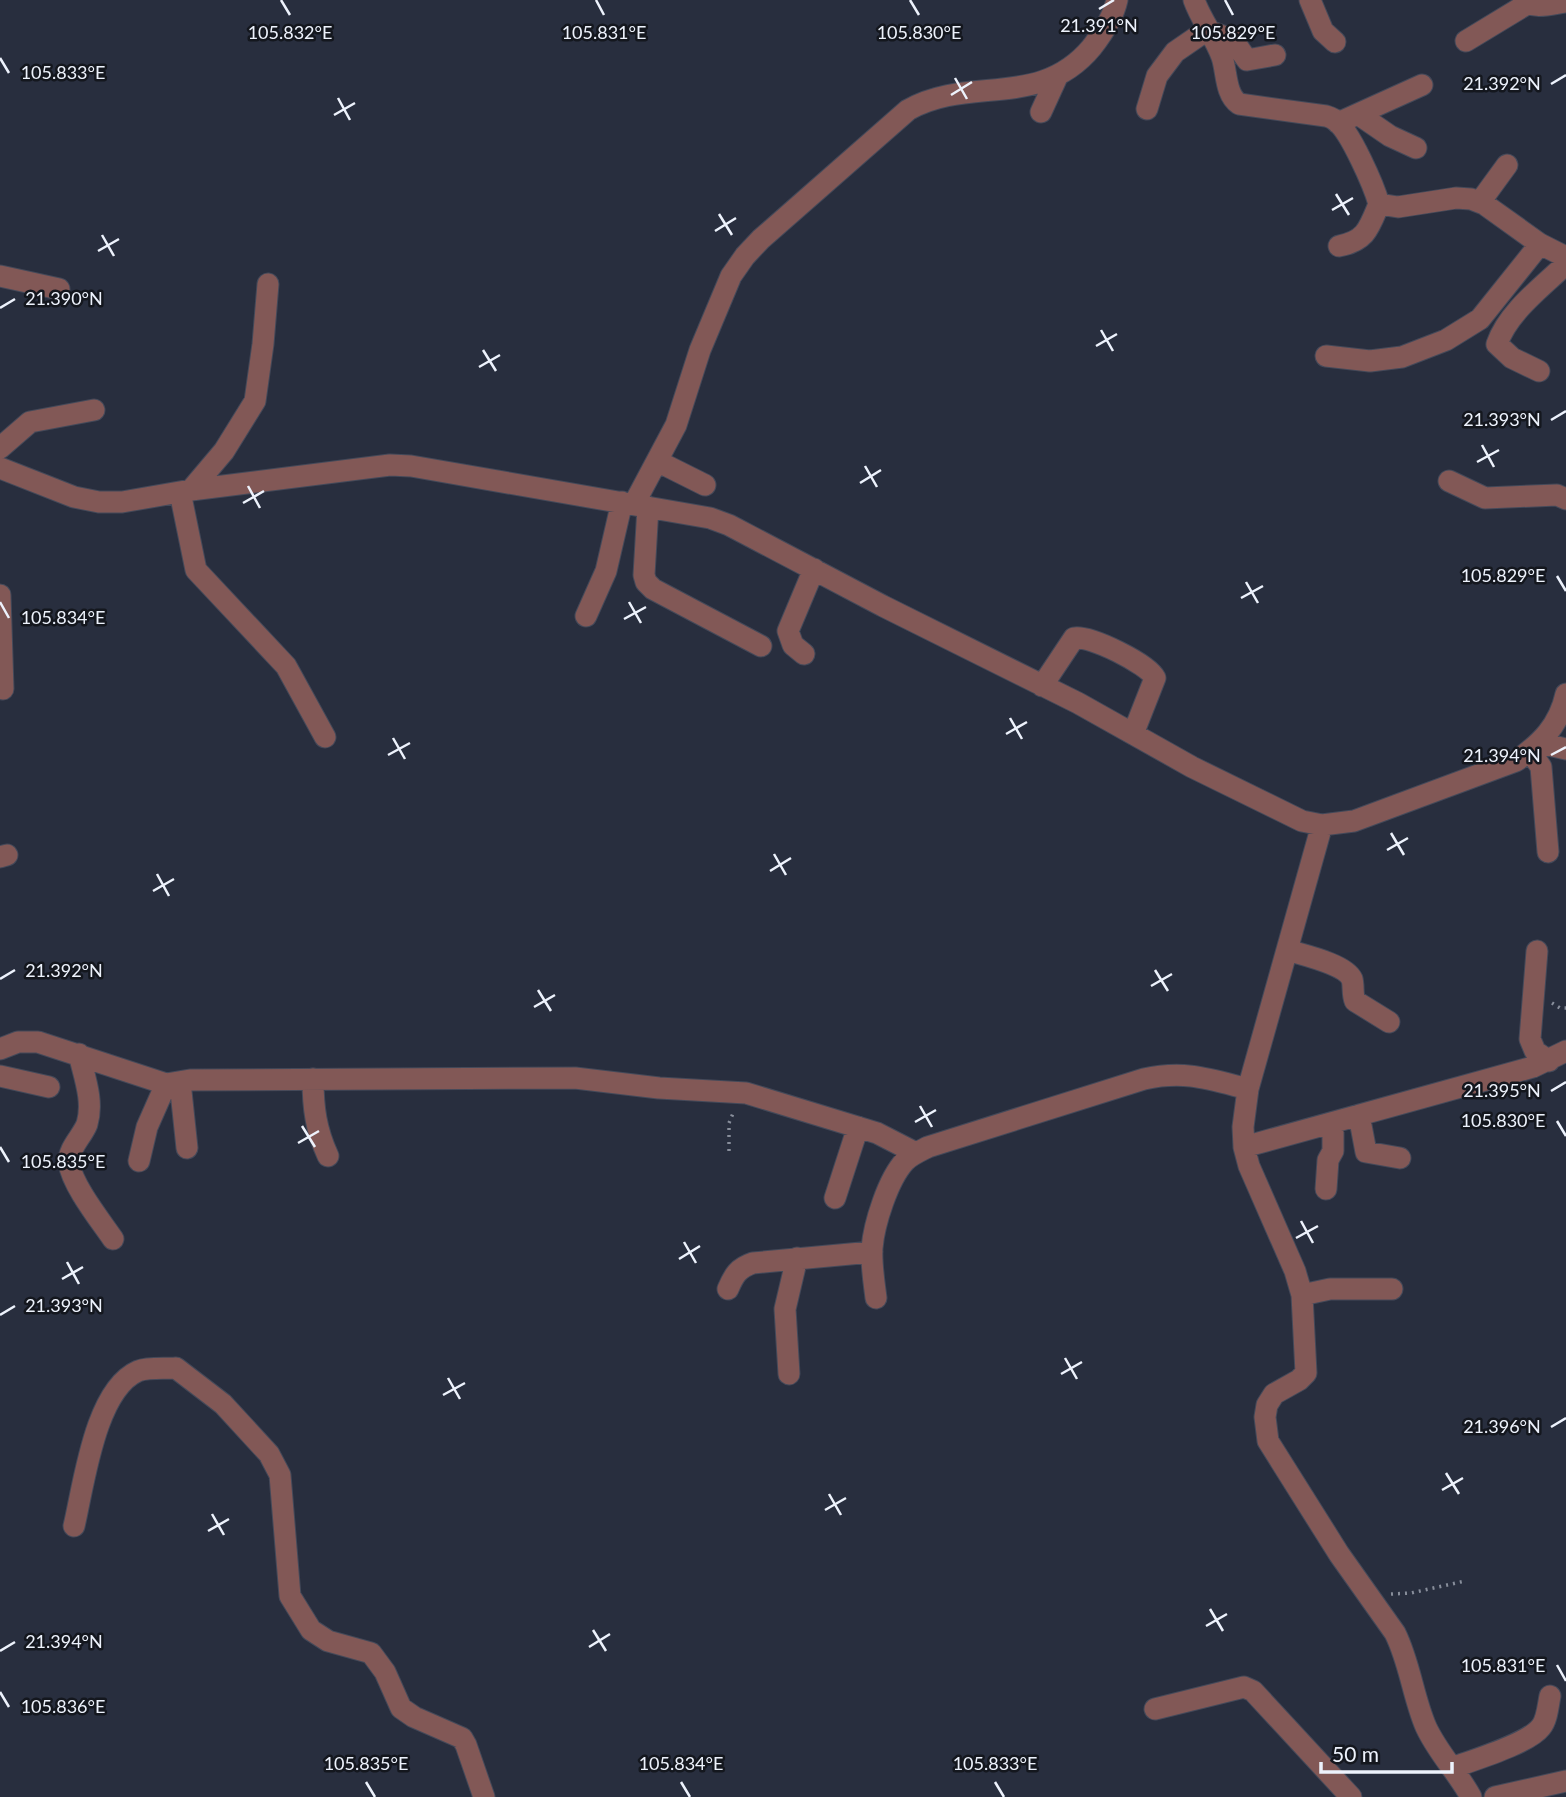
<svg xmlns="http://www.w3.org/2000/svg" width="1566" height="1797" font-family="Lato,sans-serif">
	<rect width="100%" height="100%" fill="#282e3e"/>
	<g fill="none" stroke-linecap="round" stroke-linejoin="round">
		<g stroke="#444959" stroke-width="23">
			<path id="minor" d="M1194,0C1201,20 1215,37 1222,57C1227,72 1225,94 1239,104L1326,116C1329,117 1333,118 1336,121C1350,131 1374,186 1379,204C1369,228 1366,241 1339,246
				M1310,0L1323,31L1335,42
				M1523,0C1535,10 1551,4 1566,2
				M1466,41L1527,4
				M1147,109L1157,76L1175,52L1207,30L1233,40L1247,60L1275,55
				M1041,112L1057,77
				M1358,114L1390,136L1416,148
				M1338,123L1422,85
				M1480,202L1507,165
				M1379,204L1398,207L1456,198L1471,199L1484,204L1540,244L1566,257
				M0,276L59,289
				M1326,356L1370,361L1402,357L1446,340L1480,319L1540,244
				M1539,371L1512,358L1497,344C1508,312 1542,287 1566,264
				M0,448L30,422L94,410
				M657,461L705,485
				M0,468L74,497L99,502H122L191,490L390,465L411,466L710,518L729,525L883,606L1078,703L1192,767L1302,821L1322,825L1354,821L1516,761C1541,743 1559,726 1566,694
				M1449,481L1485,498L1557,495L1566,499
				M191,490L224,451L255,401L263,344L268,284
				M180,492L196,570L286,666L325,737
				M634,504L676,425L700,350L731,276L745,256L761,239L908,110C969,75 1040,110 1092,47C1103,33 1113,18 1117,0
				M648,507L644,575L646,582L653,589L761,646
				M0,595L3,689
				M586,616L606,571L622,502
				M804,654L793,645L788,631L814,569
				M1042,686L1074,638C1090,635 1148,664 1155,678L1133,734
				M1540,743L1566,749
				M1530,751L1541,767L1548,852
				M1322,825L1248,1089L1243,1127L1244,1147L1249,1166L1295,1271L1302,1295L1306,1373L1299,1380L1274,1394L1267,1405L1265,1417L1268,1441L1339,1554L1395,1633C1410,1663 1413,1697 1426,1727C1438,1753 1458,1773 1471,1797
				M0,857L7,855
				M1287,950C1303,955 1345,964 1352,979C1354,986 1352,994 1355,1001L1389,1022
				M1537,951L1530,1039L1535,1051L1549,1061
				M0,1049L18,1042H38L166,1084L190,1080L575,1078L659,1088L746,1093L877,1133L916,1153
				M79,1054C84,1076 94,1101 87,1124C82,1137 68,1148 69,1163C72,1185 100,1220 113,1239
				M0,1076L49,1087
				M313,1079C313,1108 316,1130 328,1156
				M180,1082L187,1148
				M1359,1115L1366,1152L1400,1158
				M1244,1147L1533,1067L1566,1051
				M139,1161L147,1127L166,1084
				M1326,1189L1328,1160L1333,1151V1123
				M835,1198L858,1127
				M728,1289C734,1275 738,1268 753,1263L872,1252
				M1302,1295L1330,1289H1392
				M876,1298C874,1282 871,1264 872,1248C874,1224 888,1179 905,1161C911,1155 920,1151 928,1147L1144,1079C1185,1070 1209,1079 1248,1089
				M789,1374L785,1309L797,1258
				M74,1526C84,1484 95,1390 138,1371C149,1367 164,1369 176,1368L223,1404L269,1454L280,1475L290,1596L311,1630L328,1641L371,1653L385,1672L401,1708L414,1717L462,1738L466,1745L484,1797
				M1155,1709L1244,1687L1253,1691L1351,1797
				M1452,1768C1473,1760 1528,1744 1541,1727C1547,1720 1548,1706 1550,1696
				M1495,1797L1566,1781"/>
		</g>
		<path stroke="#888e9b" stroke-width="3.5" stroke-dasharray="2 5" stroke-linecap="butt" d="M1552,1003L1560,1008H1566
			M729,1151V1123L734,1111
			M1391,1594L1411,1593L1465,1581"/>
		<use href="#minor" stroke="#825856" stroke-width="21"/>
	</g>
	<path fill="none" stroke="#edf2fc" stroke-width="2.5" d="M281,0L290,15M596,0L604,15M910,0L919,15M1225,0L1233,15M1099,9L1114,0M0,58L9,73M955,78L967,99M1551,84L1566,75M951,95L972,82M338,98L350,120M334,115L355,103M1336,194L1349,215M1332,210L1353,198M719,214L732,235M715,231L736,218M102,235L114,256M98,251L119,239M0,308L15,299M1101,330L1113,351M1096,346L1117,334M483,350L496,371M479,367L500,355M1551,420L1566,411M1482,445L1494,467M1477,462L1499,450M865,466L877,487M860,483L881,470M248,486L260,508M243,503L264,491M1557,576L1566,591M1246,582L1258,603M1241,598L1263,586M0,602L9,618M629,602L641,623M624,619L646,607M1010,718L1022,739M1006,734L1027,722M393,738L405,759M388,755L410,743M1551,755L1566,747M1391,833L1404,855M1387,850L1408,838M774,854L786,875M770,871L791,858M157,874L169,896M153,891L174,879M1155,970L1168,991M0,979L15,970M1151,986L1172,974M538,990L551,1011M534,1007L555,995M1551,1091L1566,1082M920,1106L932,1127M1557,1121L1566,1136M915,1122L936,1110M302,1126L315,1147M298,1143L319,1131M0,1147L9,1162M1301,1221L1313,1243M1296,1238L1318,1226M684,1242L696,1263M679,1259L700,1246M67,1262L79,1284M62,1279L83,1267M0,1315L15,1306M1065,1358L1077,1379M1061,1374L1082,1362M448,1378L460,1399M443,1395L465,1383M1551,1427L1566,1418M1446,1473L1459,1494M1442,1490L1463,1478M829,1494L841,1515M825,1510L846,1498M212,1514L224,1535M208,1531L229,1519M1210,1609L1223,1631M1206,1626L1227,1614M593,1630L606,1651M589,1647L610,1634M0,1651L15,1642M1557,1665L1566,1681M0,1692L9,1707M366,1782L375,1797M681,1782L690,1797M995,1782L1004,1797"/>
	<g font-size="18" text-anchor="middle" fill="#edf2fc" stroke="#14171e" stroke-width="5" stroke-linejoin="round" paint-order="stroke">
		<text x="1099" y="32">21.391°N</text>
		<text x="604" y="39">105.831°E</text>
		<text x="919" y="39">105.830°E</text>
		<text x="290" y="39">105.832°E</text>
		<text x="1233" y="39">105.829°E</text>
		<text x="63" y="79">105.833°E</text>
		<text x="1502" y="90">21.392°N</text>
		<text x="64" y="305">21.390°N</text>
		<text x="1502" y="426">21.393°N</text>
		<text x="1503" y="582">105.829°E</text>
		<text x="63" y="624">105.834°E</text>
		<text x="1502" y="762">21.394°N</text>
		<text x="64" y="977">21.392°N</text>
		<text x="1502" y="1097">21.395°N</text>
		<text x="1503" y="1127">105.830°E</text>
		<text x="63" y="1168">105.835°E</text>
		<text x="64" y="1312">21.393°N</text>
		<text x="1502" y="1433">21.396°N</text>
		<text x="64" y="1648">21.394°N</text>
		<text x="1503" y="1672">105.831°E</text>
		<text x="63" y="1713">105.836°E</text>
		<text x="366" y="1770">105.835°E</text>
		<text x="681" y="1770">105.834°E</text>
		<text x="995" y="1770">105.833°E</text>
	</g>
	<path d="M1321 1762v10h131v-10" fill="none" stroke="#edf2fc" stroke-width="3.5"/>
	<text x="1332" y="1762" font-size="21" fill="#edf2fc" stroke="#14171e" stroke-width="5" paint-order="stroke">50 m</text>
</svg>
